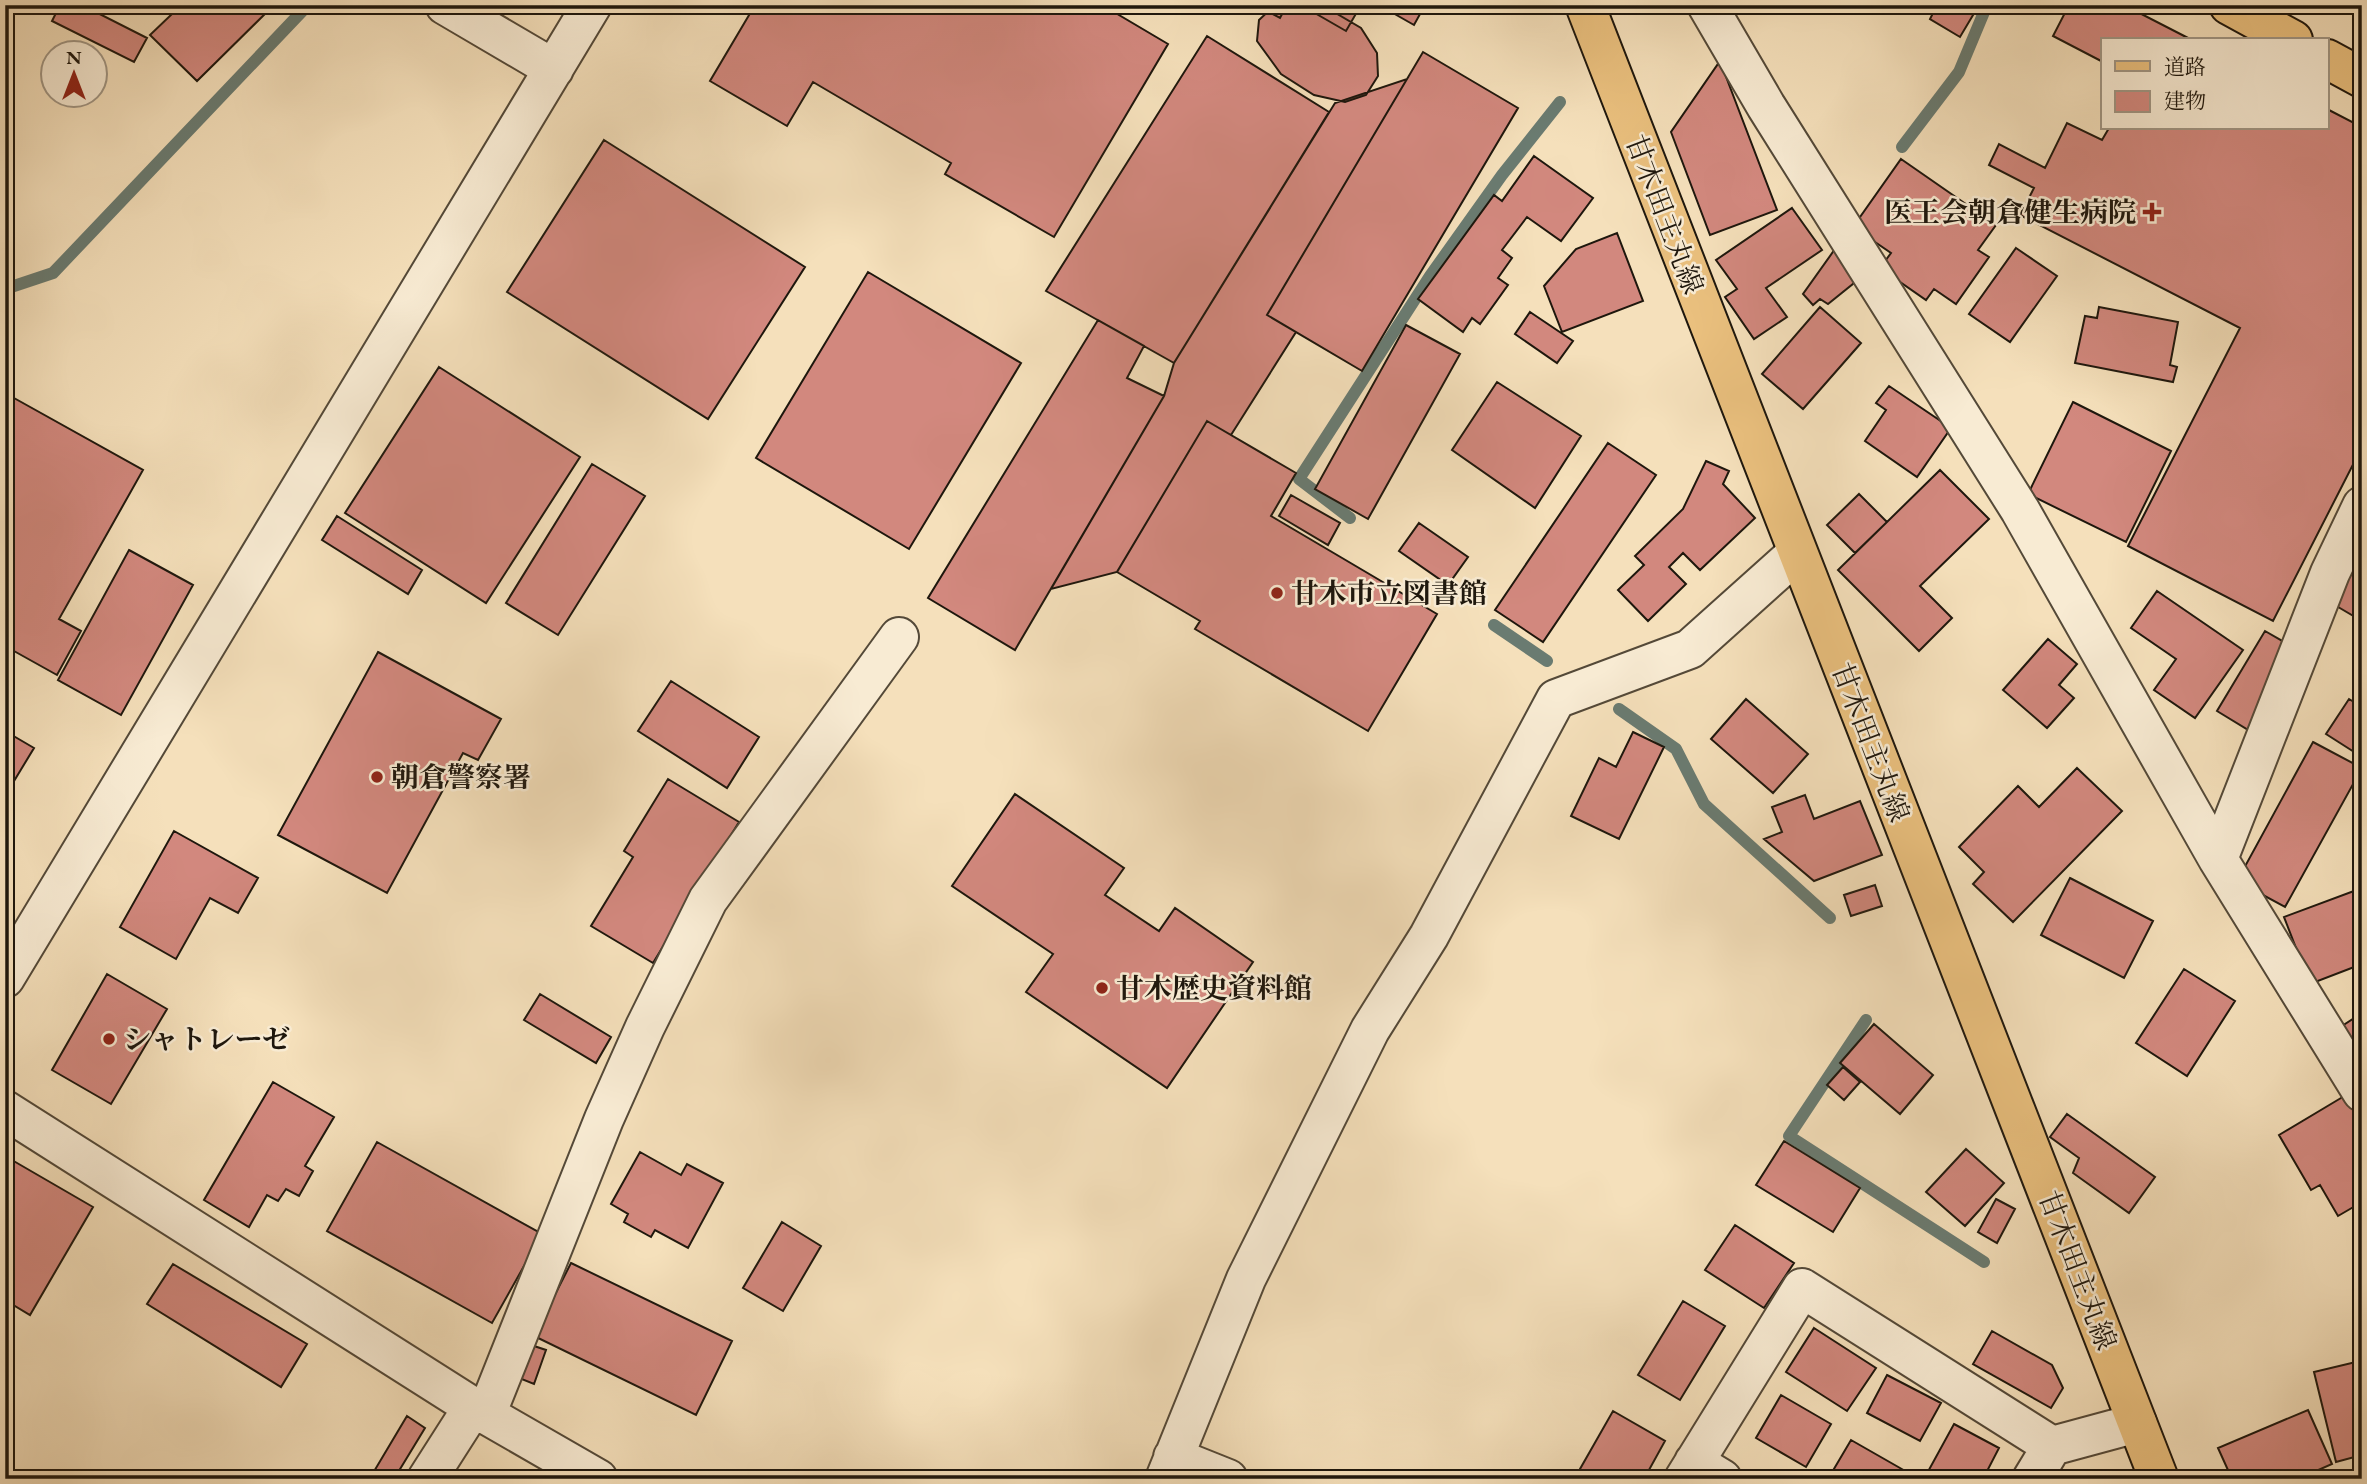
<svg xmlns="http://www.w3.org/2000/svg" width="2367" height="1484" font-family="'EB Garamond','Noto Serif JP',serif">
	<rect width="100%" height="100%" fill="#f5e0bb"/>
	<filter id="stains"><feTurbulence type="fractalNoise" baseFrequency=".00286" numOctaves="4"/><feColorMatrix values="0 0 0 0 .2 0 0 0 0 .09 0 0 0 0 .02 0 0 0 .5 -.17"/></filter>
	<radialGradient id="worn" r=".72"><stop offset=".6" stop-color="#630" stop-opacity="0"/><stop offset="1" stop-color="#630" stop-opacity=".3"/></radialGradient>
	<g fill="none" stroke-linecap="round" stroke-linejoin="round">
		<path stroke="#6a7b71" stroke-width="12" d="M1902,147L1959,72L1987,5
			M5,289L53,273L308,5
			M1350,518L1299,479L1430,276L1502,175L1560,102
			M1494,625L1547,661
			M1619,709L1676,749L1704,804L1830,918
			M1866,1020L1789,1136L1984,1262"/>
	</g>
	<path fill="#d2887e" stroke="#1e170d" stroke-width="2" d="M60,5H82L147,38L134,62L52,21Z
		M163,5H274L197,81L150,35L172,14Z
		M755,5H1102L1168,44L1054,237L945,174L951,163L813,82L787,126L710,81Z
		M1256,5H1287L1280,18Z
		M1295,5L1327,8L1361,28L1377,53L1378,76L1366,95L1345,102L1314,95L1281,74L1257,41L1259,20L1272,8Z
		M1301,5H1361L1346,31Z
		M1379,5H1425L1414,25Z
		M1937,5H1979L1960,37L1930,19Z
		M2069,5H2124L2192,40H2103V62L2053,36Z
		M1207,36L1329,112L1174,363L1046,291Z
		M1423,52L1518,108L1362,371L1267,315Z
		M1720,61L1777,210L1710,235L1671,132Z
		M1407,79L1267,315L1296,332L1231,435L1207,421L1117,572L1051,589L1164,396L1174,363L1335,103Z
		M2327,109L2362,127V447L2273,621L2128,546L2240,328L2020,215L2034,188L1989,165L1999,144L2045,168L2067,123L2102,140L2109,128H2327Z
		M604,140L805,267L708,419L507,292Z
		M1534,156L1593,198L1561,241L1527,217L1502,250L1512,258L1498,278L1508,285L1480,324L1472,318L1463,332L1418,299L1494,195L1502,201Z
		M1901,159L1996,225L1978,250L1989,257L1956,304L1934,289L1926,300L1880,268L1891,253L1853,227Z
		M1792,208L1822,250L1766,288L1787,317L1754,339L1725,297L1737,289L1716,260Z
		M1617,233L1643,301L1562,332L1544,286L1576,249Z
		M2016,248L2057,276L2010,342L1969,314Z
		M1835,249L1859,279L1828,304L1820,299L1813,305L1803,294Z
		M868,272L1021,363L909,549L756,458Z
		M1820,307L1861,343L1803,409L1762,374Z
		M2099,307L2178,322L2170,365L2177,367L2173,382L2075,363L2085,316L2097,318Z
		M1530,312L1573,341L1557,363L1515,334Z
		M1098,320L1144,346L1127,378L1164,396L1015,650L928,598Z
		M1406,325L1460,354L1368,519L1315,489Z
		M439,367L580,457L486,603L345,513Z
		M1497,382L1581,436L1535,508L1452,450Z
		M1889,386L1951,428L1917,477L1865,441L1886,410L1876,403Z
		M5,393L143,470L59,619L81,631L57,675L5,646Z
		M2073,402L2171,451L2126,542L2028,494Z
		M1207,421L1296,473L1271,516L1437,614L1368,731L1195,629L1200,621L1117,572Z
		M1608,443L1656,475L1543,642L1495,610Z
		M1706,461L1729,471L1723,484L1755,518L1700,570L1683,553L1669,567L1686,584L1648,621L1618,590L1644,565L1635,556L1683,509Z
		M592,464L645,496L558,635L506,603Z
		M1940,470L1989,519L1920,586L1952,618L1919,651L1838,570Z
		M1859,494L1887,522L1855,553L1827,525Z
		M1291,495L1340,523L1328,545L1279,516Z
		M337,516L422,570L408,594L322,540Z
		M1419,523L1468,557L1448,585L1399,551Z
		M129,550L193,585L121,715L58,680Z
		M2358,563L2362,565V621L2333,604Z
		M2157,591L2243,650L2195,718L2154,690L2176,659L2131,628Z
		M2265,631L2298,650L2250,731L2217,711Z
		M2048,639L2077,664L2059,685L2074,698L2047,728L2003,690Z
		M378,652L501,719L478,760L463,753L387,893L278,835Z
		M671,681L759,737L727,788L638,731Z
		M1746,699L1808,754L1773,793L1711,739Z
		M2349,699L2362,707V757L2326,734Z
		M5,731L34,748L5,796Z
		M1633,732L1664,747L1619,839L1571,816L1599,758L1616,767Z
		M2313,742L2362,768L2285,907L2237,881Z
		M2077,768L2122,811L2013,922L1973,884L1984,872L1959,847L2018,786L2039,807Z
		M668,779L739,822L653,963L591,926L633,857L624,851Z
		M1015,794L1124,868L1105,895L1159,931L1175,908L1253,962L1167,1088L1026,992L1053,954L952,886Z
		M1805,795L1814,819L1860,801L1882,855L1814,881L1764,839L1782,832L1772,807Z
		M174,831L258,878L238,913L210,898L176,959L120,927Z
		M2070,878L2153,921L2124,978L2041,935Z
		M1875,885L1882,906L1851,916L1844,895Z
		M2362,888V964L2310,984L2284,917Z
		M2184,969L2235,1001L2187,1076L2136,1043Z
		M107,974L167,1009L111,1104L52,1070Z
		M540,994L611,1037L596,1063L524,1020Z
		M2362,1013V1056L2342,1026Z
		M1874,1024L1933,1075L1900,1114L1840,1063Z
		M1843,1067L1860,1082L1844,1100L1827,1085Z
		M273,1082L334,1117L305,1166L313,1171L299,1196L286,1189L278,1201L267,1195L249,1227L204,1200Z
		M2346,1095L2362,1121V1202L2338,1216L2320,1185L2311,1190L2279,1135Z
		M2067,1114L2155,1177L2129,1213L2073,1173L2079,1158L2050,1137Z
		M1784,1141L1860,1188L1833,1232L1756,1185Z
		M377,1142L542,1234L492,1323L327,1231Z
		M1966,1149L2004,1183L1965,1226L1926,1192Z
		M640,1152L681,1175L687,1164L723,1183L688,1248L655,1230L651,1237L624,1222L628,1214L611,1204Z
		M5,1156L93,1207L30,1315L5,1300Z
		M1996,1199L2015,1209L1997,1243L1978,1232Z
		M782,1222L821,1246L783,1311L743,1288Z
		M1735,1225L1794,1263L1764,1308L1705,1270Z
		M571,1263L732,1341L696,1415L534,1336Z
		M173,1264L307,1344L281,1387L147,1304Z
		M1683,1301L1725,1326L1680,1400L1638,1375Z
		M1814,1328L1876,1368L1847,1411L1786,1372Z
		M1992,1331L2052,1365L2063,1388L2051,1408L1973,1364Z
		M531,1345L546,1350L534,1384L519,1378Z
		M2360,1361L2362,1455L2336,1462L2314,1372Z
		M1887,1375L1941,1403L1920,1441L1867,1413Z
		M1781,1395L1831,1424L1806,1467L1756,1438Z
		M2308,1410L2332,1464L2298,1479H2232L2218,1448Z
		M1613,1411L1665,1441L1644,1479H1596L1580,1469Z
		M407,1416L425,1428L394,1479H385L373,1473Z
		M1954,1424L1999,1448L1983,1479L1925,1477Z
		M1851,1440L1914,1476L1912,1479H1828Z"/>
	<g fill="none" stroke-linecap="round" stroke-linejoin="round">
		<g stroke="#544938" stroke-width="42">
			<path id="minor" d="M445,5L554,69
				M1707,5L1766,106L2020,510L2218,859L2362,1092
				M2218,859L2330,573L2362,506
				M5,978L592,5
				M5,1110L473,1407L598,1479
				M486,1415L604,1119L645,1027L708,900L899,637
				M1173,1457L1228,1479
				M1694,1462L1722,1479
				M427,1479L473,1407
				M1165,1479L1246,1279L1370,1030L1429,936L1556,699L1690,649L1797,553
				M1684,1479L1802,1288L2052,1446
				M2032,1479L2052,1446L2137,1423"/>
		</g>
		<g stroke="#1e170d" stroke-width="42">
			<path id="major" d="M1585,5L2159,1479
				M2229,5L2293,40
				M2327,59L2362,78"/>
		</g>
		<use href="#minor" stroke="#f8ebd3" stroke-width="38"/>
		<use href="#major" stroke="#eac07e" stroke-width="38"/>
	</g>
	<g fill="#8f2418" stroke="#f8ebd3" stroke-width="2.5">
		<path d="M2148.5 201.5h7v7h7v7h-7v7h-7v-7h-7v-7h7z"/>
		<circle cx="1277" cy="593" r="7"/>
		<circle cx="377" cy="777" r="7"/>
		<circle cx="1102" cy="988" r="7"/>
		<circle cx="109" cy="1039" r="7"/>
	</g>
	<g text-anchor="middle" stroke-width="5" stroke-linejoin="round" paint-order="stroke">
		<g font-size="28" font-weight="bold" fill="#1e170d" stroke="#f8ebd3" text-anchor="start">
			<text x="2136" y="222" text-anchor="end">医王会朝倉健生病院</text>
			<text x="1291" y="603">甘木市立図書館</text>
			<text x="391" y="787">朝倉警察署</text>
			<text x="1116" y="998">甘木歴史資料館</text>
			<text x="123" y="1049">シャトレーゼ</text>
		</g>
		<g font-size="28" fill="#1e170d" stroke="#f8ebd3">
			<text transform="translate(1665 214) rotate(69)" y="10">甘木田主丸線</text>
			<text transform="translate(1871 742) rotate(69)" y="10">甘木田主丸線</text>
			<text transform="translate(2078 1270) rotate(69)" y="10">甘木田主丸線</text>
		</g>
	</g>
	<rect width="2367" height="1484" fill="none" stroke="#f5e0bb" stroke-width="28"/>
	<rect x="7" y="7" width="2353" height="1470" fill="none" stroke="#1e170d" stroke-width="3.5"/>
	<rect x="14" y="14" width="2339" height="1456" fill="none" stroke="#1e170d" stroke-width="2"/>
	<rect x="2101" y="38" width="228" height="91" fill="#f8ebd3" stroke="#a19684" stroke-width="2"/>
	<rect x="2115" y="61" width="35" height="10" fill="#eac07e" stroke="#a19684" stroke-width="2"/>
	<text x="2164" y="74" font-size="21" fill="#1e170d">道路</text>
	<rect x="2115" y="91" width="35" height="21" fill="#d2887e" stroke="#a19684" stroke-width="2"/>
	<text x="2164" y="108" font-size="21" fill="#1e170d">建物</text>
	<g transform="translate(74 74)"><circle r="33" fill="#f8ebd3" stroke="#a19684" stroke-width="2"/>
	<path d="M0-5L12 26L0 18L-12 26Z" fill="#8f2418"/>
	<text y="-10" font-size="19" font-weight="bold" text-anchor="middle" fill="#1e170d">N</text>
	</g>
	<rect width="100%" height="100%" filter="url(#stains)"/>
	<rect width="100%" height="100%" fill="url(#worn)"/>
</svg>
